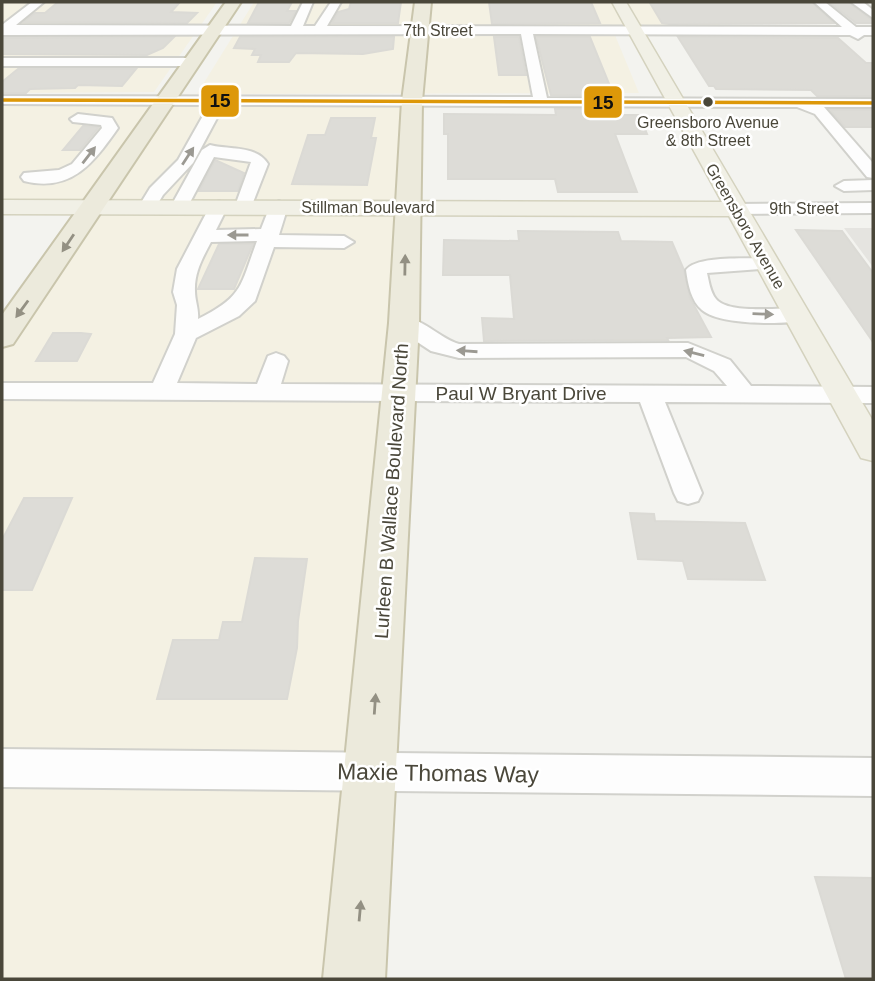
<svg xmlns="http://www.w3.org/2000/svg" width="875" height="981" font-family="Arial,sans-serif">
	<rect width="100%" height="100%" fill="#f3f3ef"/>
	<path fill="#f4f1e3" d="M2,2H217L154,92L2,93Z
		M254,2H703L723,28H612L639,93L197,94Z
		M2,100L412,101L347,979H2V340L93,206H2Z"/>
	<path fill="#e5e4e0" d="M844,228H873V267Z"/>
	<path fill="#dddcd7" stroke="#dbdad5" stroke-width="2" d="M58,2H180L171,12L197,13L187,23L23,22L35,13H45Z
		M259,2H292L287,11H296L289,23H248Z
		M351,2H401L398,23H332L338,12L349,9Z
		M489,2H591L600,23L492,24Z
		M697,2H812L834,23L669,24L662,23L650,3Z
		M829,2H849L873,21V23H856Z
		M174,37L163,48L147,55L2,54V38Z
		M240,37H394L393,49L363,54L296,53L289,62H258L261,55H252L255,49L234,48Z
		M494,37H519L526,75H499Z
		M536,37H590L614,96L551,95Z
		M678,37L838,38L866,63H873V96H817L811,90L716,89L714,86H709Z
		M18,69H136L122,86L78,85L75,88L30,89L26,93H2V82Z
		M555,109H619L622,115H639L647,134H615L637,192H558L555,179H448V134H444V114L556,115Z
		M830,110H873V127H845Z
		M331,118H375L371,138H376L367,185L292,184L308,135H325Z
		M83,126L99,127L80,150H63Z
		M215,160L244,173L238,191H199Z
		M796,230L842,231L873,273V342Z
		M518,231L618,232L621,241L672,242L684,270L690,298L711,337L667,338L668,340L484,341L482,318L514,319L510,275H443L444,240L519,241Z
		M219,244H253L234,289H198Z
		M53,333H81L91,334L77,361H36Z
		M24,498H72L32,590H2V540Z
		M630,513L654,514L655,521L745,523L765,580L688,579L683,561L638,559Z
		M255,558L307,559L298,621L297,648L287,699H157L173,640H219L223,622H242Z
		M815,877L873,878V979H846Z"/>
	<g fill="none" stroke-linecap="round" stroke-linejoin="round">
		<g stroke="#d1d1cc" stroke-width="4">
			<path id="minor" d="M32,2H44L16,25L291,26L303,2H313L303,26H315L331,2H341L327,26L842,27L814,2H825L856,27H873V35H864L858,39L850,35L533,34L547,98L873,99V107H824L873,163V178L867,177L815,114L797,107L224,105L193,163L163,195L154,210L148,211L139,206L150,188L178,160L209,105L2,104V96L533,97L521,34L2,35V25Z
				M851,2H863L873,10V18Z
				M2,58H191L198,62L191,66H2Z
				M78,114L112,118L118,128C94,162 72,193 24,181L21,177L24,173L59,170L72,164L102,128L101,125L73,122L70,119Z
				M210,145C229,150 257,145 268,164L250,210L244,211L235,206L251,162L214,157L186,210L180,211L171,206L202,150Z
				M873,180V190L844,191L835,186L844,181Z
				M219,201L228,206L216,230L261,229L270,206L279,201L288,206L279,235L344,236L354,242L344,248L274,247L255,301L239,316L196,338L177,383L257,384L268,356L276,353L284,356L288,361L281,384L727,386L714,371L686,357L459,358L431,351L396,328L393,323L396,318C418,313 438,338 459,344L688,343L730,360L751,386L873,387V403L665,402L702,493L698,501L688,504L678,501L674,493L640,402L2,399V383H153L175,334L177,305L173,292L177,269L210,206ZM257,241C240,286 244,296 198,319C199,309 195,301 195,291C194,273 203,257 211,242Z
				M873,203V213L735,214L726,209L735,204Z
				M767,258L774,260L777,264L774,268L707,273C709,281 710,292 716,299C728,314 778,308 797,308L805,310L808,315L805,320C783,325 719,325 702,310C691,301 688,284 686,270C697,255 748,259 767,258Z
				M2,749L873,758V796L2,787Z"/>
		</g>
		<g stroke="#d4d2be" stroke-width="3">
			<path id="major" d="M612,2H626L873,421V461L861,458L729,216L2,214V200L722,202Z"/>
		</g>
		<g stroke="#c9c5ac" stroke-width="4">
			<path id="highway" d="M226,2H241L13,344L2,347V315Z
				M415,2H431L422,101L419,323L385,979H323L389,323L402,101Z"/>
		</g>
		<use href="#minor" fill="#fdfdfd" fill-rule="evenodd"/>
		<use href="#major" fill="#f1f0e6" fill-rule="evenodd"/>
		<use href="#highway" fill="#eceadc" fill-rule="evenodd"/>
		<g stroke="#fff" stroke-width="6">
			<path id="bus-1" d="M2,100L873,103"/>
		</g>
		<use href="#bus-1" stroke="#dd9809" stroke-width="3.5"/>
	</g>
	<defs><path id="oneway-solid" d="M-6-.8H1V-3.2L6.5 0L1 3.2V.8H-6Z" transform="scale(1.75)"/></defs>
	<g fill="#9b9992">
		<use href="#oneway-solid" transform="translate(89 155) rotate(-52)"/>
		<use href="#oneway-solid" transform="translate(188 156) rotate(-57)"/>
		<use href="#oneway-solid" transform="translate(238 235) rotate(180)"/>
		<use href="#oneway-solid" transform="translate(763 314) rotate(2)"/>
		<use href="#oneway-solid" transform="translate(467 351) rotate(-176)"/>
		<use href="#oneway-solid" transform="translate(694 353) rotate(-166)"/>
	</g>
	<g fill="#939083">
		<use href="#oneway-solid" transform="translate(68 243) rotate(124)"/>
		<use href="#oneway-solid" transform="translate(405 265) rotate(-89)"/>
		<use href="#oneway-solid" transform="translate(22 309) rotate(126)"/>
		<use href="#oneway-solid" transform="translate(375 704) rotate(-86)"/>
		<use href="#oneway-solid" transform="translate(360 911) rotate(-85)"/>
	</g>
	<circle fill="#4a473a" stroke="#fff" stroke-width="2.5" cx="708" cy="102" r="6"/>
	<g text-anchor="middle" stroke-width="5" stroke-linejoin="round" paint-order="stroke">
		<g font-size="16" fill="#4a473a" stroke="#fff">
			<text x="438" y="36">7th Street</text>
			<text x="368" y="213">Stillman Boulevard</text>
			<text x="804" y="214">9th Street</text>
			<text transform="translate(746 226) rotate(60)" y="6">Greensboro Avenue</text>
		</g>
		<g font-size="16" fill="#4a473a" stroke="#fff">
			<text x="708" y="128">Greensboro Avenue<tspan x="708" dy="18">&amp; 8th Street</tspan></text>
		</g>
		<g font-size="19" fill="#4a473a" stroke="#fff">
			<text x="521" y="400">Paul W Bryant Drive</text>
			<text transform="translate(391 491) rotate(-86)" y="7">Lurleen B Wallace Boulevard North</text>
		</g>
		<g font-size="23" fill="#4a473a" stroke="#fff">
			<text transform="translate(438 773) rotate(1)" y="8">Maxie Thomas Way</text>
		</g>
	</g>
	<g stroke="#fff" stroke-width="2.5">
		<rect x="200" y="84" width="40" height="34" rx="7" fill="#dd9809"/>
		<rect x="583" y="85" width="40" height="34" rx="7" fill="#dd9809"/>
	</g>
	<g font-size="19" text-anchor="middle" font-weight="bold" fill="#111">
		<text x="220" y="107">15</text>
		<text x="603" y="109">15</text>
	</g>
	<rect width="875" height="981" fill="none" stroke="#4a473a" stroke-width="7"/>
</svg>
